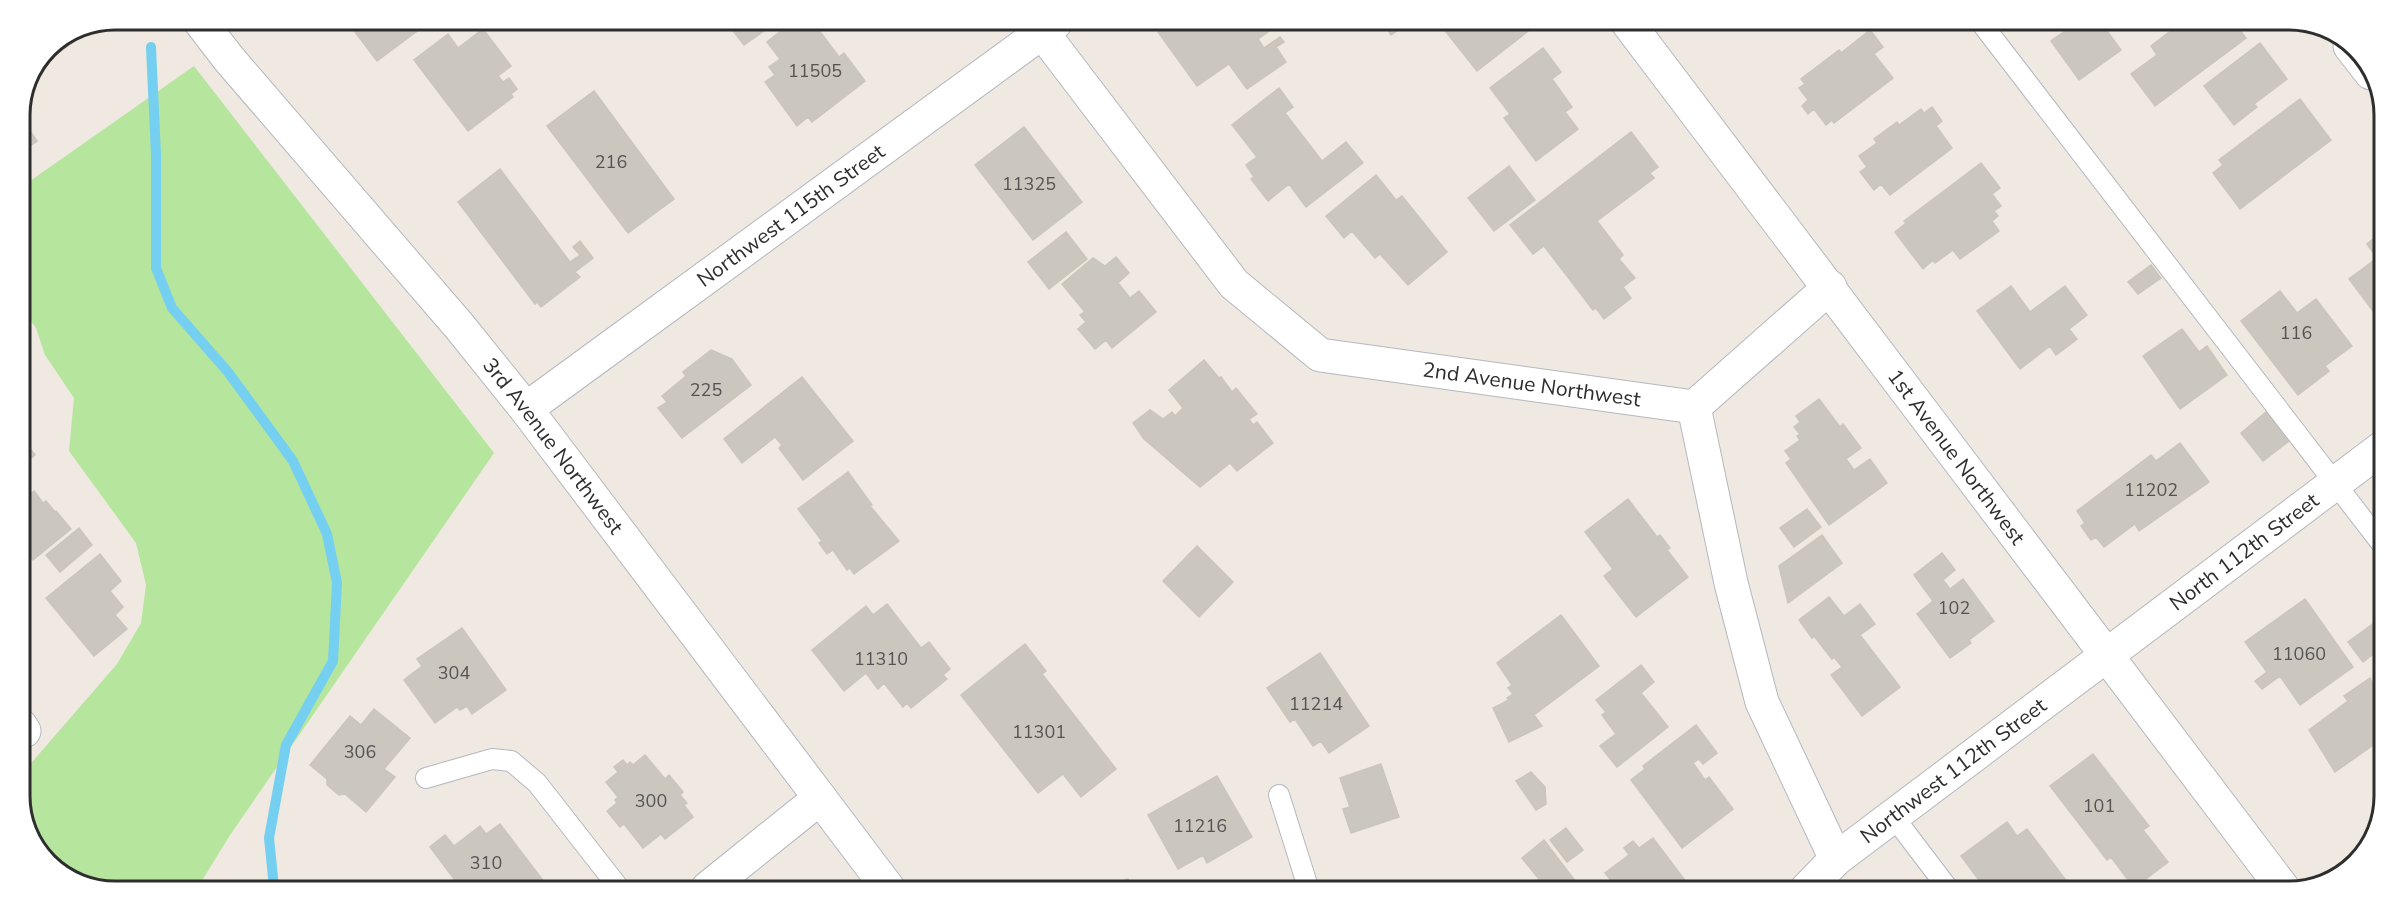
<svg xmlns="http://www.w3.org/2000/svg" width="2404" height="911" font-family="'Nunito Sans',sans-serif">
	<rect width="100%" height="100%" fill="#efe9e1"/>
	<path fill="#b6e59e" d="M194,66L494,453L230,835L198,887L84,886L39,854L20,802V776L117,664L141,623L146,585L136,543L69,451L74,398L45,355L36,328L20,305V188Z"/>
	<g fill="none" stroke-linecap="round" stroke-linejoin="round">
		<path stroke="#75cff0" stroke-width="10" d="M151,47L156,155V268L172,308L228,372L293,461L327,534L337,583L333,661L286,745L269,838L274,887"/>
	</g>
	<path fill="#cbc7bf" stroke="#cbc5ba" stroke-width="1.5" d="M362,20H432L377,61L352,28Z
		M732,21H769L772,25L744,45L730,27L734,24Z
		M794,21H812L839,57L844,53L865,81L812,122L808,117L797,126L765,82L775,75L769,67L780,59L767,42Z
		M1172,22H1282L1258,39L1264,48L1280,37L1284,42L1276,47L1286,62L1247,89L1229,64L1197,86L1158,32Z
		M1383,22L1408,23L1391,35Z
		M1439,23H1528L1532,28L1477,71Z
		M2075,24H2102L2121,50L2079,80L2051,41Z
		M2180,24H2235L2246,38L2155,106L2131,74L2157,55L2151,46Z
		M483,29L511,66L498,76L503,82L509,78L517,89L511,94L513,97L468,131L414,60L448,34L458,48Z
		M1870,30L1883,47L1874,54L1893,78L1834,123L1832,120L1826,125L1814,109L1808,114L1802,106L1808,100L1799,88L1805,84L1801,79L1839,50L1841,53Z
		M87,31V32L39,67L48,47Z
		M2260,43L2287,79L2254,104L2257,107L2234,125L2204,86Z
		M1543,48L1561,72L1552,79L1572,107L1565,112L1578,129L1536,161L1504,118L1510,114L1490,88Z
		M1279,88L1293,107L1285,113L1322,161L1346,142L1363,163L1306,207L1289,184L1268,201L1251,179L1254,177L1246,165L1257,157L1232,125Z
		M594,91L674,199L628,233L547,126Z
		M2300,99L2331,140L2240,209L2213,173L2223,165L2219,160Z
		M1932,107L1942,121L1936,126L1952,148L1890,195L1881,184L1874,190L1860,172L1867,167L1859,156L1877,143L1874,139L1897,122L1899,125L1921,109L1924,113Z
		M20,116L37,141L20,153Z
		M1024,127L1082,202L1033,240L975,165Z
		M1631,132L1658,167L1650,173L1654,178L1597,221L1623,255L1619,259L1635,278L1623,287L1631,298L1604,319L1596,308L1593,310L1544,246L1533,254L1510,225Z
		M1981,163L2000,188L1992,194L2001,206L1994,211L1998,216L1992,221L1999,231L1960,259L1953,250L1935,263L1933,260L1923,269L1895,232L1906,223L1904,221Z
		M1509,166L1535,200L1494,231L1468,198Z
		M500,169L570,262L580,255L573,247L580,241L593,258L575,272L580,277L541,307L537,302L535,304L458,202Z
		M1376,175L1396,200L1402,196L1447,252L1408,285L1380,254L1375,258L1352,231L1344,238L1326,216Z
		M2383,231V323H2382L2349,279L2377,258L2367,244Z
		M1066,232L1087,259L1049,289L1028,262Z
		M1116,257L1129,273L1118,283L1130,298L1139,291L1156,312L1112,348L1106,340L1095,349L1078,329L1086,322L1080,315L1085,312L1062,284L1093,258L1105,266Z
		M2151,265L2161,278L2138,294L2128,282Z
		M2011,286L2030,312L2065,286L2087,315L2069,329L2077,339L2056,355L2050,346L2020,369L1977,311Z
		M2280,291L2297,313L2316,299L2352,346L2325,366L2329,371L2298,395L2241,321Z
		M2182,329L2199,352L2207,346L2227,375L2180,409L2143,356Z
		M711,350L732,359L751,385L682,438L658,408L667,402L662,396L686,376L683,372Z
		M1204,360L1219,378L1221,377L1232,392L1236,388L1257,414L1249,419L1253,425L1257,422L1273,443L1237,471L1230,463L1200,487L1144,439L1133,423L1150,410L1163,419L1172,412L1175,416L1183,408L1169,390Z
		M802,377L853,441L803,480L779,448L782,445L775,437L742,463L724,439Z
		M1819,399L1840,427L1843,424L1861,448L1846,459L1854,470L1870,459L1887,483L1829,525L1786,463L1791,459L1785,451L1800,440L1797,436L1800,434L1794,427L1800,422L1796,416Z
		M2266,412L2289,441L2263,461L2241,433Z
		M20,435L35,455L20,468Z
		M2180,443L2209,482L2139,531L2135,524L2104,547L2096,537L2091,540L2081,526L2085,523L2077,511L2151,455L2156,461Z
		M848,472L872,505L870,506L899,541L854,574L850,568L847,570L833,550L827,554L819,543L822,541L798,509Z
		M34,491L43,503L46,501L55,512L56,511L71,529L33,560L20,544V503Z
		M1628,499L1657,537L1660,535L1670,548L1667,550L1688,577L1636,617L1604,576L1613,569L1585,532Z
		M1807,509L1821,527L1794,547L1780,528Z
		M79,528L92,545L60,572L46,555Z
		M1822,535L1842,563L1788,603L1779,566Z
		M1197,546L1233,582L1199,617L1163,581Z
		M1942,553L1955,570L1943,580L1950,589L1963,579L1994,621L1969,640L1971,643L1950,658L1917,614L1933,601L1914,575Z
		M100,554L121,581L110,591L123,607L115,615L127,629L94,656L46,598Z
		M1829,597L1844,616L1860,604L1875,624L1860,635L1900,687L1862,716L1831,675L1842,667L1834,657L1832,659L1814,636L1812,638L1799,620Z
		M2305,599L2353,667L2300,705L2280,676L2262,689L2255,681L2267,672L2245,642Z
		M887,604L921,648L929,642L950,669L943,675L947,679L911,708L907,703L903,707L884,683L878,689L866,673L844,691L812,650L866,606L873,615Z
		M1561,615L1599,666L1534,715L1542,726L1509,742L1493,708L1509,700L1507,698L1513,694L1508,688L1512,685L1497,663Z
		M2377,621L2381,626V648L2363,662L2348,642Z
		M462,628L506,690L472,714L467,706L460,710L457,707L435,723L404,680L422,666L417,659Z
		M1025,644L1046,671L1042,674L1116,769L1081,797L1063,774L1038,793L961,695Z
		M1320,653L1369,726L1329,753L1321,741L1313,746L1295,719L1290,722L1267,688Z
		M1641,665L1654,682L1641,693L1668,727L1617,767L1600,746L1616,734L1602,715L1606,712L1596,700Z
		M2370,678L2373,684L2380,679V740L2335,772L2309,730L2348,701L2344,696Z
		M374,709L410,738L384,769L395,777L366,812L345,794L339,795L327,785V779L310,765L350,716L361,725Z
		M1696,725L1717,753L1703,764L1699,759L1693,763L1705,780L1709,777L1733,809L1682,848L1631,780L1645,769L1643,766Z
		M2093,754L2149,826L2143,830L2168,862L2134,888L2111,857L2107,860L2050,786Z
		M645,755L665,779L669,775L683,792L680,795L687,803L684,805L693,817L665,839L661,834L643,848L624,824L620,827L607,811L617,803L615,800L618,797L606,782L618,772L614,767L623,760L627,765L630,762L633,765Z
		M1381,764L1399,817L1351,833L1343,809L1350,807L1340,778Z
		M1531,772L1545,787L1546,804L1536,810L1516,781Z
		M1217,776L1252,837L1207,863L1203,855L1178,869L1148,815Z
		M2007,822L2017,836L2027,829L2074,891H2035L2032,886L2026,891H1987L1961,856Z
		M500,824L548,887H469L463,878L457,883L430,847L445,835L454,846L480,826L486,834Z
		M1566,828L1583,850L1567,862L1550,840Z
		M1653,838L1687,883L1677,890H1613L1616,887L1605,873L1629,855L1624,848L1633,841L1639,848Z
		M1544,840L1582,890H1531L1529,887L1539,879L1522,858Z
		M1128,879L1132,889H1098Z"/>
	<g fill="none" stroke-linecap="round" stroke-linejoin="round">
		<g stroke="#b4b7c1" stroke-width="22">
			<path id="lane" d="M1982,24L2381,543
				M426,778L492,759L511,761L537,783L619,888
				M1279,795L1308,887L1307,889
				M1893,816L1950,891"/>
		</g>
		<g stroke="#b4b7c1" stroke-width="35">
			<g id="street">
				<path id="s1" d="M1628,23C1849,311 2064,603 2285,891"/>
				<path id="s2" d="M1042,32L1234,284L1320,355L1694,407"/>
				<path d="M2350,46L2371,73"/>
				<path d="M1694,407L1731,583L1762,702L1836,859"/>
				<path d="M1694,407L1830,287"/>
				<path id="s3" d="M526,409L1056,22"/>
				<path d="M20,725L24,731"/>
				<path d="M708,888L820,798"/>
				<path id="s4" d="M1806,890L1836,859L2382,448"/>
			</g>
		</g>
		<g stroke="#b4b7c1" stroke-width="35">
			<g id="secondary">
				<path id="s5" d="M199,20L229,59L460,327L526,409L888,888"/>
			</g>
		</g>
		<use href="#lane" stroke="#fff" stroke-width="20"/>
		<use href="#street" stroke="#fff" stroke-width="33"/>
		<use href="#secondary" stroke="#fff" stroke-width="33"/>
	</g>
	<g text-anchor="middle" stroke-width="4.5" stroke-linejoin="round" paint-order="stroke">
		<g font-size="18" fill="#555452">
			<text x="815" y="77">11505</text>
			<text x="611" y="168">216</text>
			<text x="1029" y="190">11325</text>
			<text x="2296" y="339">116</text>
			<text x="706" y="396">225</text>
			<text x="2151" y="496">11202</text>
			<text x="1954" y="614">102</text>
			<text x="2299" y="660">11060</text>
			<text x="881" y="665">11310</text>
			<text x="454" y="679">304</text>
			<text x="1316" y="710">11214</text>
			<text x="1039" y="738">11301</text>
			<text x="360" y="758">306</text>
			<text x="651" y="807">300</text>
			<text x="2099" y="812">101</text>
			<text x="1200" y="832">11216</text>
			<text x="486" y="869">310</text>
		</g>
		<g font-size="21" fill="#2e2e2e" stroke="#fff">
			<text dy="7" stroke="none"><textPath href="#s3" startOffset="328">Northwest 115th Street</textPath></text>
			<text dy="7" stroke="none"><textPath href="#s2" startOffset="642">2nd Avenue Northwest</textPath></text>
			<text dy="7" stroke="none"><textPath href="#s5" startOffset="554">3rd Avenue Northwest</textPath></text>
			<text dy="7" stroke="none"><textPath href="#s1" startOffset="544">1st Avenue Northwest</textPath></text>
			<text dy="7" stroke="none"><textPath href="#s4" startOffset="554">North 112th Street</textPath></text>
			<text dy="7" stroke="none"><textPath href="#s4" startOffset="190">Northwest 112th Street</textPath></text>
		</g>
	</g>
	<path d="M0 0H2404V911H0ZM115 30H2289A85 85 0 0 1 2374 115V796A85 85 0 0 1 2289 881H115A85 85 0 0 1 30 796V115A85 85 0 0 1 115 30Z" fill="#fff" fill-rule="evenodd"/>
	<path fill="none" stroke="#2e2e2e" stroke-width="3" d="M115 30H2289A85 85 0 0 1 2374 115V796A85 85 0 0 1 2289 881H115A85 85 0 0 1 30 796V115A85 85 0 0 1 115 30Z"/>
</svg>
